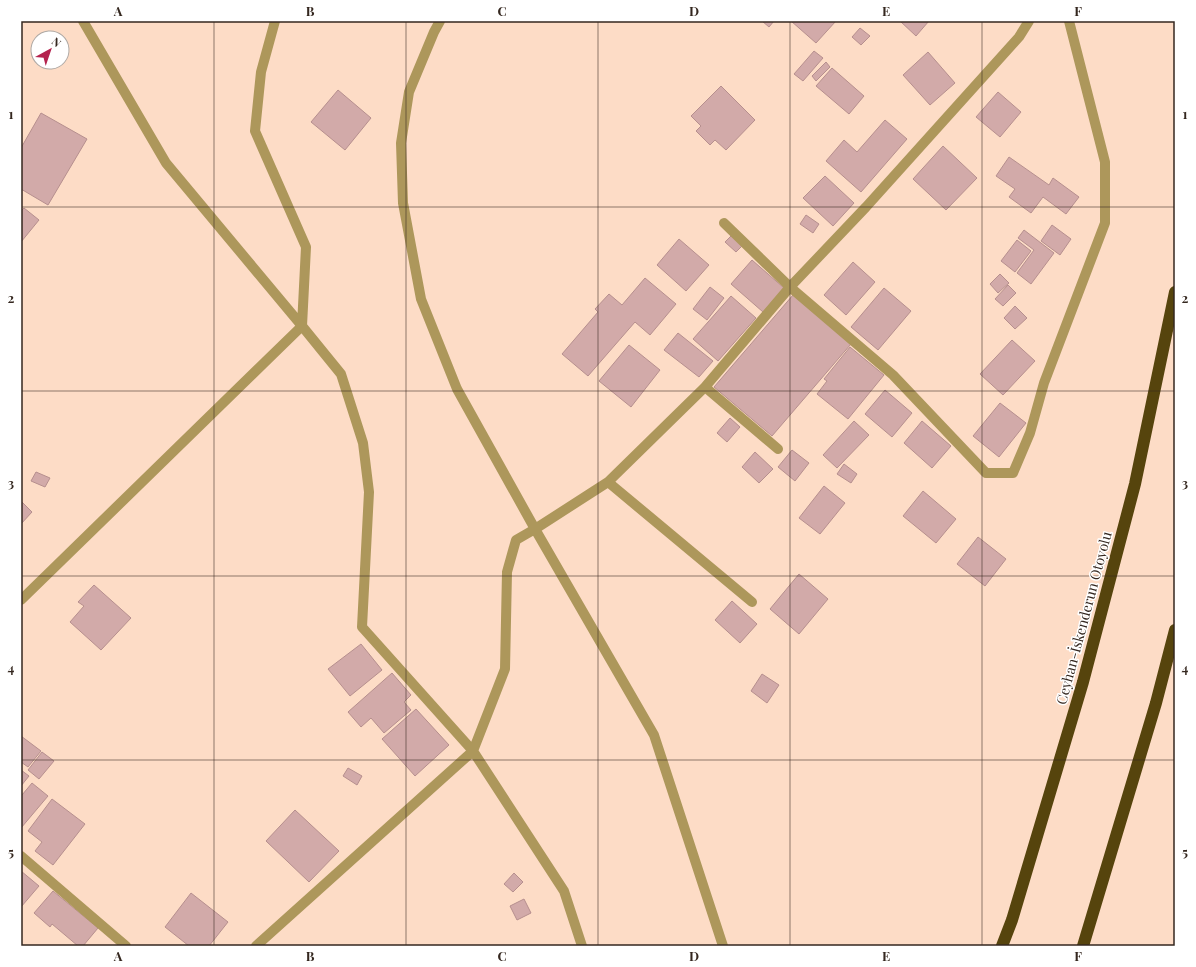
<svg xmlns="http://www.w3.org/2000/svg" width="1196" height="967" font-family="'Playfair Display',serif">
	<rect width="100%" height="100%" fill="#fddcc6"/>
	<path fill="#d2aaa9" stroke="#b68f8e" d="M762,21H774L769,27Z
		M791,21H836L816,43Z
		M900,21H929L916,36Z
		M860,28L870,36L861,45L852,37Z
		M814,51L823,58L803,81L794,74Z
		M928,52L955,83L930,105L903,75Z
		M826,62L830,67L816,81L812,76Z
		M832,68L864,96L849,114L816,86Z
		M721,86L755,120L726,150L715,140L710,145L696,131L701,126L691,116Z
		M338,90L371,118L345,150L311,122Z
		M998,92L1021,112L1000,137L976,117Z
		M41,113L87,139L48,205L21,189V148Z
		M885,120L907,139L861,192L826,161L844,140L857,152Z
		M943,146L977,178L946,210L913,179Z
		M1009,157L1049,185L1053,178L1079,197L1066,214L1043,197L1031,213L1009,197L1015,189L996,176Z
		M825,176L854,203L833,226L803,198Z
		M24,208L39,220L21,242V211Z
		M806,215L819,224L813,233L800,224Z
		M1052,225L1071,239L1060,255L1041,241Z
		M1024,230L1054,253L1031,284L1017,273L1034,250L1018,238Z
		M733,234L743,245L736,252L725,242Z
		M679,239L709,265L686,291L657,265Z
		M1017,240L1031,251L1015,272L1001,261Z
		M752,260L784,288L763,312L731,284Z
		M853,262L875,282L846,315L824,295Z
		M1000,274L1009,283L998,293L990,284Z
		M645,278L676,304L650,335L635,322L588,376L562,354L598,312L595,309L609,294L622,305Z
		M1008,285L1016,293L1003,306L995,299Z
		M710,287L724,298L707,320L693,309Z
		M884,288L911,311L878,350L851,327Z
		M793,295L851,344L772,436L714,387Z
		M731,296L756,318L718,361L693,339Z
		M1015,306L1027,318L1015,329L1004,318Z
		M678,333L713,361L699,377L664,350Z
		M1012,340L1035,361L1003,395L980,374Z
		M629,345L660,370L631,407L599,381Z
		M850,347L884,375L848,419L817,394L827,381L824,379Z
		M885,390L912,413L892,437L865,414Z
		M1000,403L1026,423L999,457L973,436Z
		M730,418L740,427L727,442L717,433Z
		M854,421L869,435L837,468L823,455Z
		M922,421L951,446L932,468L904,443Z
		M792,450L809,463L795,481L778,467Z
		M755,452L773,469L759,483L742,467Z
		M844,464L857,474L851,483L837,474Z
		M36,472L50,478L45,487L31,481Z
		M824,486L845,503L820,534L799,518Z
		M923,491L956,519L936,543L903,516Z
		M21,501L32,512L21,524Z
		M978,537L1006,559L985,586L957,564Z
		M799,574L828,599L799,634L770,609Z
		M94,585L131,618L101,650L70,622L84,606L78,602Z
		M732,601L757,624L740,643L715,620Z
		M361,644L382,670L350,696L328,669Z
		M392,673L411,695L404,702L411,710L384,733L371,718L361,727L348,712Z
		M762,674L779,685L767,703L751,691Z
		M416,709L449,745L415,776L382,739Z
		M21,736L41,751L28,767L21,762Z
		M42,752L54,761L39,779L28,770Z
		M348,768L362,776L357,785L343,776Z
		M21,770L29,776L21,786Z
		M32,783L48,796L21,828V794L22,795Z
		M52,799L85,824L53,865L35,851L42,842L28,831Z
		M295,810L339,851L309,882L266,841Z
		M21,871L39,886L21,907Z
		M514,873L523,882L513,892L504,884Z
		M53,891L98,928L83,946H78L52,924L50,927L34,913Z
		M191,893L228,922L209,946H189L165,927Z
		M524,899L531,913L517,920L510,906Z"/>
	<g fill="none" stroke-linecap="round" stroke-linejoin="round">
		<path stroke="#ad975b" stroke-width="10" d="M83,21L166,163L302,326L341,374L363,443L369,492L362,627L473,751L564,891L582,946
			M440,21L434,32L409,92L401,143L403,203L421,299L457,389L535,529L654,735L723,946
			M724,223L790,287L893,375L986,473H1013L1030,433L1044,383L1105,223V162L1069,21
			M705,387L778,449
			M608,482L752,602
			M21,600L302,326L306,247L255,131L261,72L275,21
			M21,856L126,946
			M256,946L473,751L505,669L507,572L516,540L535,529L608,482L705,387L790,287L866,207L1019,37L1029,21"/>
		<path stroke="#56440d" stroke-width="12" d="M1002,946L1012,920L1083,682L1135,484L1175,292
			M1083,946L1156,703L1175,630"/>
	</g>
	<path fill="none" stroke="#34271f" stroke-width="1" stroke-opacity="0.55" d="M214,21V946M406,21V946M598,21V946M790,21V946M982,21V946M21,207H1175M21,391H1175M21,576H1175M21,760H1175"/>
	<g text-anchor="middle" stroke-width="3" stroke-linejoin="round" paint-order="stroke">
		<g font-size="14" fill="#34271f" stroke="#fff">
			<text transform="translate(1084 618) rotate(-75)" y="5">Ceyhan-İskenderun Otoyolu</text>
		</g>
	</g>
	<rect width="1196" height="967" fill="none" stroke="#ffffff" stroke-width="44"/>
	<g transform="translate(50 50) rotate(40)"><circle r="19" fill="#ffffff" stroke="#aea9a5"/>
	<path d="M0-3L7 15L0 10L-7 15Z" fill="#b4234e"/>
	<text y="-6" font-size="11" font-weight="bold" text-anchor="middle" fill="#34271f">N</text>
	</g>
	<rect x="22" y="22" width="1152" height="923" fill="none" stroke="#34271f" stroke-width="1.5"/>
	<g font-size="13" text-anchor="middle" font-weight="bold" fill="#34271f">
		<text x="118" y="16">A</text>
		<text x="310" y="16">B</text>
		<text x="502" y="16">C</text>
		<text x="694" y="16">D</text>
		<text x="886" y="16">E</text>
		<text x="1078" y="16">F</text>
		<text x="11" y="119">1</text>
		<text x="1185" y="119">1</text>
		<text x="11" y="303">2</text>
		<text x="1185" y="303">2</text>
		<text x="11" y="488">3</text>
		<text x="1185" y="488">3</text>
		<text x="11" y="673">4</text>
		<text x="1185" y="673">4</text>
		<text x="11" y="857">5</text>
		<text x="1185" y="857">5</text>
		<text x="118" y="961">A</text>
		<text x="310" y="961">B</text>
		<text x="502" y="961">C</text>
		<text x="694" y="961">D</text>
		<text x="886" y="961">E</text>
		<text x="1078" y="961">F</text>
	</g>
</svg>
